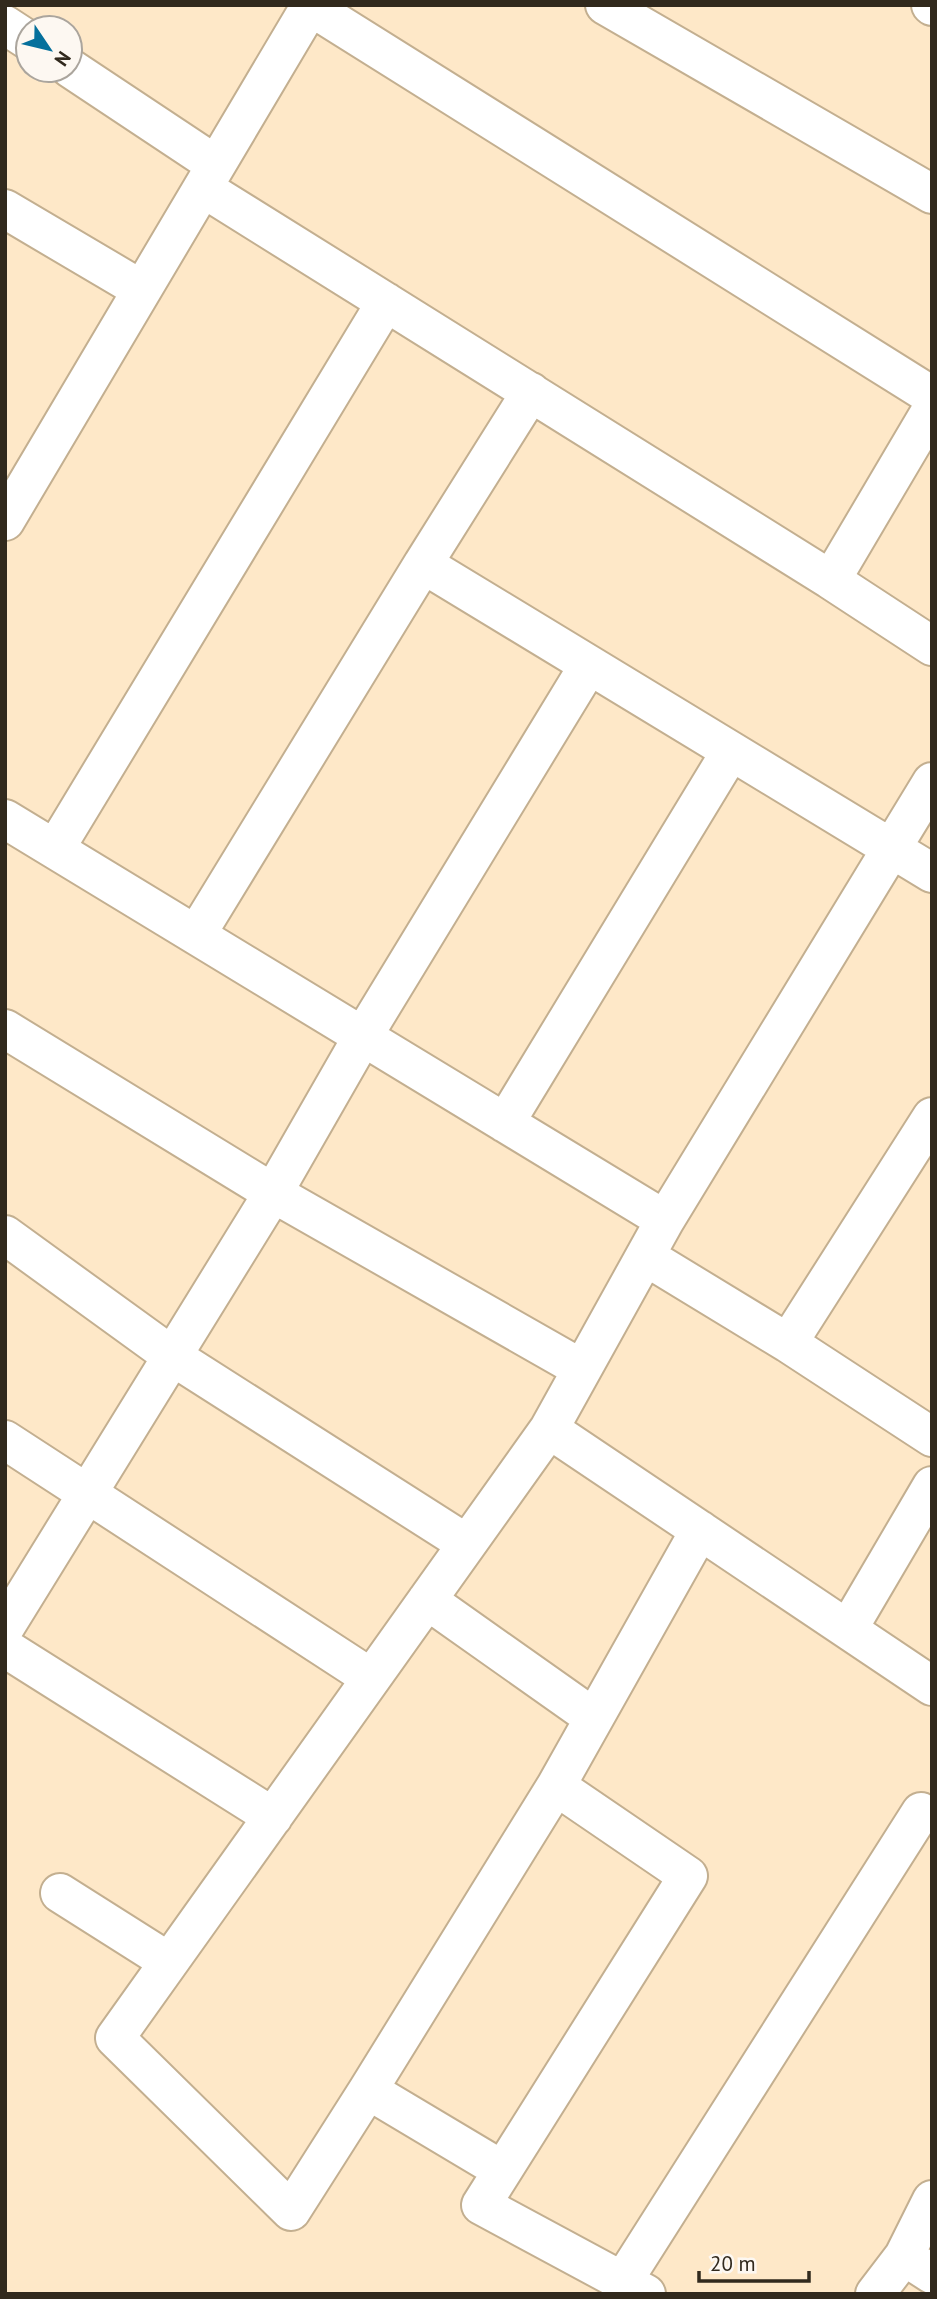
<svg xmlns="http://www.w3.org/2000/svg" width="937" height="2299" font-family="'PT Sans',sans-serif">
	<rect width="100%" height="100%" fill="#fee8c8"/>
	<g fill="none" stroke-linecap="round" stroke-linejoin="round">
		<g stroke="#c3af90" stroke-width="42">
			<path id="minor" d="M308,5L932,396
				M605,5L932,194
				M931,5L932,6
				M5,25L28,40
				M70,68L216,165
				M203,188L831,580
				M5,209L142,290
				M932,409L831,580L932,646
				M5,521L311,5
				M423,564L531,392
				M5,819L665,1220L932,782
				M55,849L386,302
				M196,935L423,564L932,873
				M5,1029L273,1193L5,1627
				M505,1123L731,751
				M665,1220L549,1429L932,1686
				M5,1235L172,1356L467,1544
				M645,1256L788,1343L932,1437
				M788,1343L932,1117
				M582,1369L273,1193L363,1036L589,665
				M549,1429L115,2038L291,2211L368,2090L556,1786
				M5,1440L371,1678
				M427,1600L594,1718
				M848,1629L932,1486
				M5,1648L273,1817
				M60,1893L169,1962
				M368,2090L502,2170
				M932,2200L904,2256L932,2274
				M623,2281L921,1812
				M646,2294L481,2205L688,1876L556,1786L700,1530
				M875,2294L904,2256"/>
		</g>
		<use href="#minor" stroke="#fff" stroke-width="38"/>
	</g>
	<rect width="937" height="2299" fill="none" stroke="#31291d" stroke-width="14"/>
	<g transform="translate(49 49) rotate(125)"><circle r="33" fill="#fdf8f2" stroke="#aba59d" stroke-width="2"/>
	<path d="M0-5L12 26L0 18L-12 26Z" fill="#05709c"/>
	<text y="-10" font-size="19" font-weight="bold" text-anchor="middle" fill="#31291d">N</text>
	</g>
	<path d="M699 2271v10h110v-10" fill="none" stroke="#31291d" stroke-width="3.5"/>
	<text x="710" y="2271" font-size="21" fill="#31291d" stroke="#fdf8f2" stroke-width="5" paint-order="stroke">20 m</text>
</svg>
